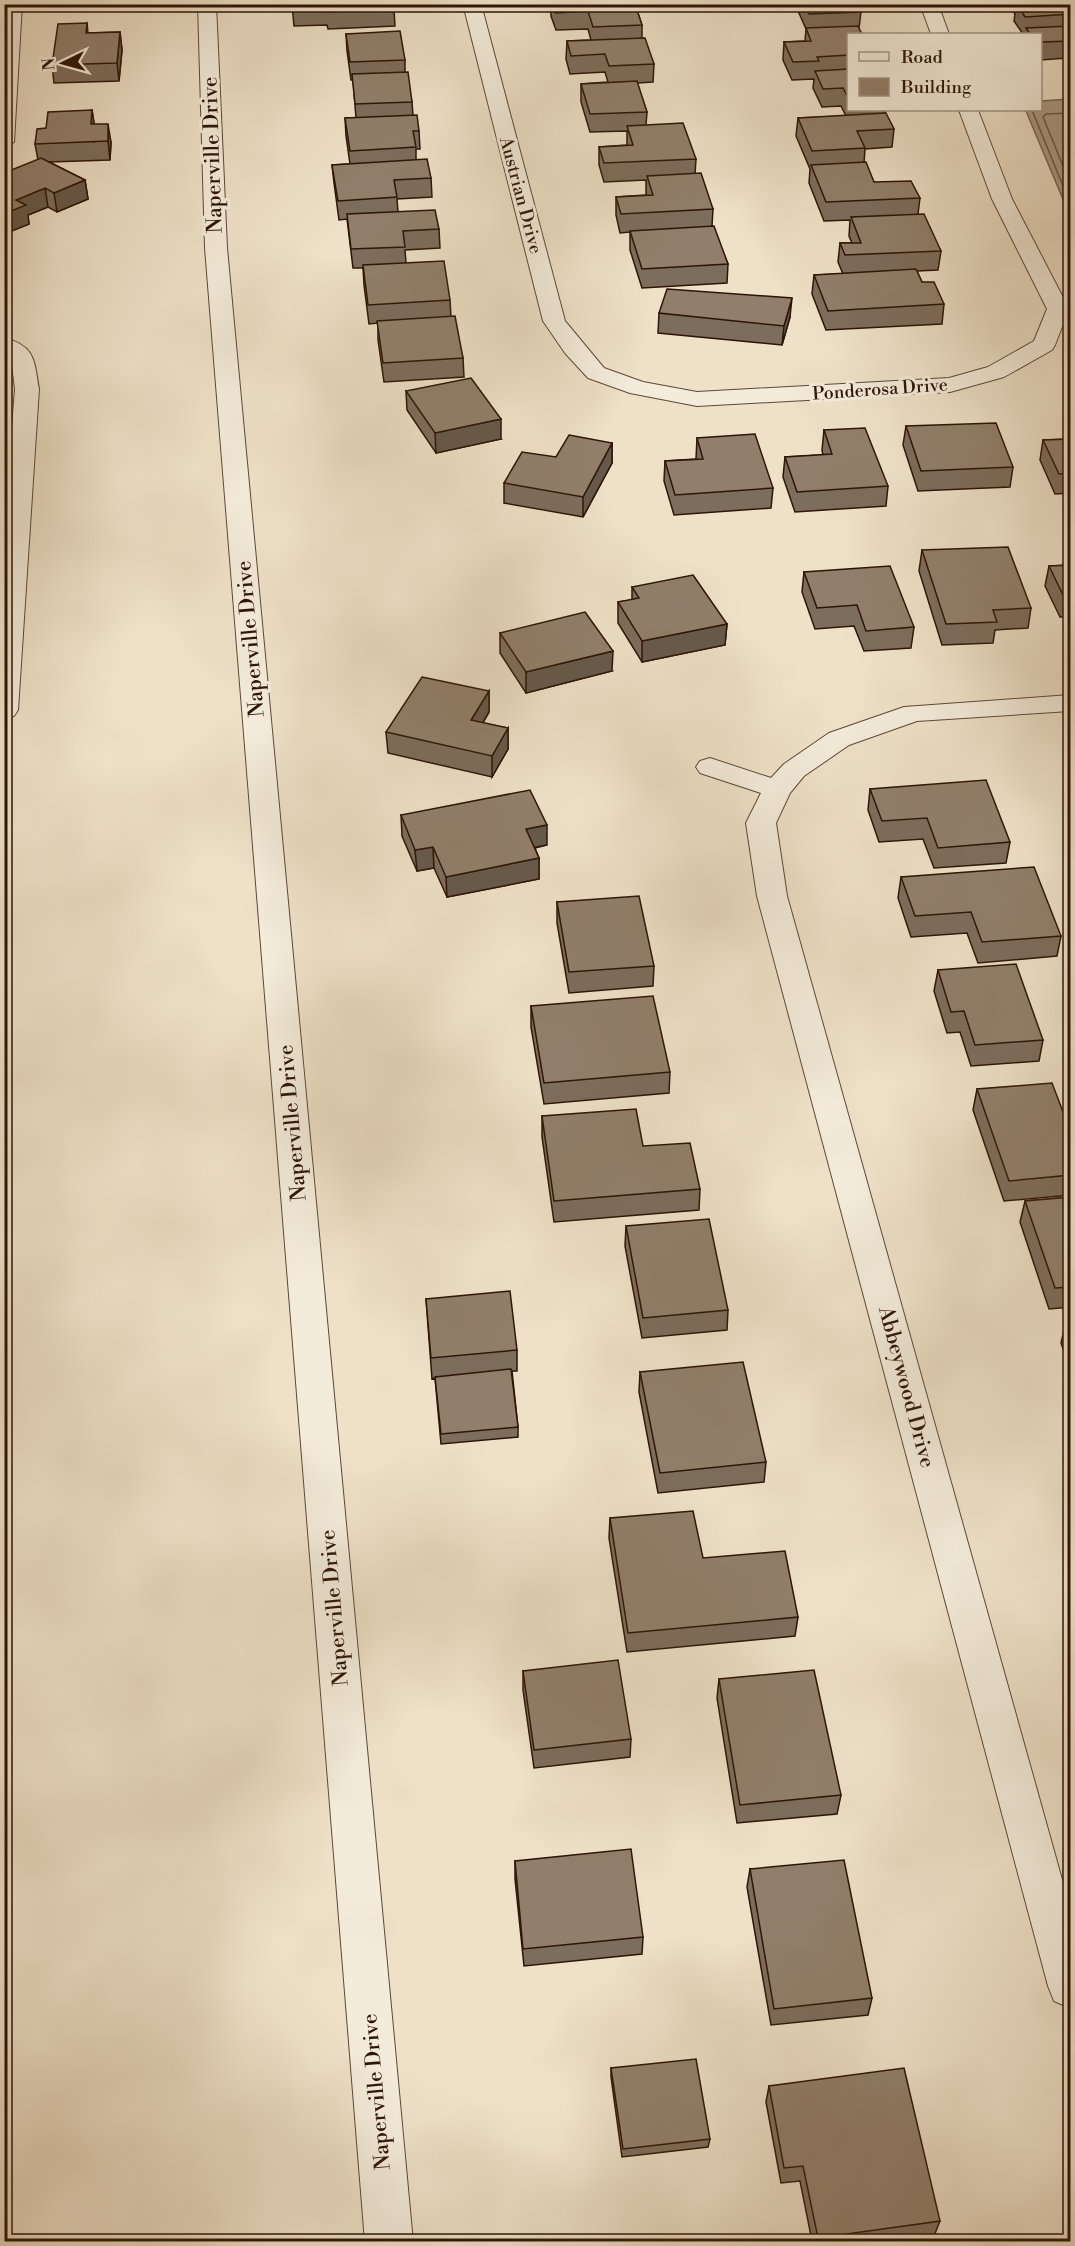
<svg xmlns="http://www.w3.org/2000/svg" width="1075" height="2246" font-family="'Libre Bodoni',serif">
	<rect width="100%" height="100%" fill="#eee1c8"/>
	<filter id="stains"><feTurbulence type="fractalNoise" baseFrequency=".00333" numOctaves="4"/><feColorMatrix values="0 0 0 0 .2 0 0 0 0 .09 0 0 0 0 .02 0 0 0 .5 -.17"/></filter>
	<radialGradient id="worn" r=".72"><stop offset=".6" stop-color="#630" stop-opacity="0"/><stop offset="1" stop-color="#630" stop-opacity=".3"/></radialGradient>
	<path fill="#ac9c86" stroke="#796653" stroke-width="1.5" d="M1070,99V216L1026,111L1040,110L1041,101Z"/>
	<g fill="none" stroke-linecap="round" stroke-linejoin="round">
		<path stroke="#6c5846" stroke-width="1.5" d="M1032,110L1070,203
			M1070,113L1046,114L1043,117L1070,183"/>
		<g stroke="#5d4837" stroke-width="2">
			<path id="minor" d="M4,4H22L14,142L4,148Z
				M198,4H216L227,248L413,2242H365L205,248Z
				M463,4H481L565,321L604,368L643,382L697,392L949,378L988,367L1034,341L1047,309L992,199L959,110H978L1012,199L1069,309L1055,345L1052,350L1004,377L950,392L697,406L630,393L588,378L565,353L543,321Z
				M920,4H938L949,34H931Z
				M4,338C36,346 34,361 39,389L18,710L14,716L4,718V528L15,389L11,358L4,355Z
				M1070,695V711L917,721L849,745L804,776L790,793L776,823L787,896L1070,1908V2008L1054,2001L1048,1986L757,896L746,823L761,793L700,773L696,767L700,761L710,758L771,778L784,764L829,733L904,707Z"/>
		</g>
		<use href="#minor" fill="#f4ecdb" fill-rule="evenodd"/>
	</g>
	<path fill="#7d6d5c" stroke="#2d1507" stroke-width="1.5" d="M292,4L394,9L395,26L328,29L327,25L294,26Z
		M551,4H635L642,25V38L654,64L653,82L637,83L647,112L646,125L696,159L695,174L713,209L712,226L728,264L727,283L642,288L630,250V232L620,233L616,215V197L646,195V180L604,182L599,165V147L627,145V131L590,132L581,102V84L608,82L605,72L570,74L566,59L567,41L591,40L588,29L556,30L551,16Z
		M795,4H857L861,12L859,28L849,34V110H885V113L894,129L892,147L865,149L864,163L874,182L920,198L918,214L941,251L938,270L917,271L922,282L944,304L942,324L826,330L812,294L814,275L843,274L838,262L840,243H852L849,236L850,220L824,221L809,183L810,169L796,136L798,118L846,116L841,106L822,107L813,88L814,79L792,80L783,60L784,42L805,41L806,29Z
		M1010,4H1071V63L1067,58L1041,60V34H1023L1014,21L1015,14L1010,6Z
		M87,23L88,33L120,32L122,50L119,81L54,83L52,65Z
		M346,34L405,60V72L412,102L413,115L419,131L420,149H416V160L431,178L432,197L397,199L398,212L439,229L440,248L405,250L406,263L450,300L451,317L463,358L464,377L384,382L378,340V323L369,324L364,285L363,268H353L347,219L339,220L334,183L332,165L350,164L346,136L345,118H356L353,80H351L347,51Z
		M92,110L94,124L111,142L110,160L49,162L85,180L88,199L57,212L48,207L28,215L29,224L4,234L38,160L35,144L46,128Z
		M659,313L790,317L782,345L658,333Z
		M406,391L501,439L436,453L407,410Z
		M1070,416L1071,493L1055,494L1040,460L1043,440L1068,439L1066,436Z
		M906,426L1013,467L1010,487L918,491L903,445Z
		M824,430L888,486L886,506L795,512L783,477L785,457L823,455L822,450Z
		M697,438L773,488L771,508L674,515L664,481L665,461L696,459Z
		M612,443V463L583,517L504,503V483L556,457Z
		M922,550L1031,608L1028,628L995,630L993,643L942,645L919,571Z
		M1071,565V617H1060L1045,586L1049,566Z
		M804,572L914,627L911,648L864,651L854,626L815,629L802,592Z
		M632,587L727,624L725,645L642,662L618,623V602L632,600Z
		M500,633L612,671L526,693L500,653Z
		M489,691V712L483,723L508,728V749L492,777L388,753L386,732Z
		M870,789L1010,842L1006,863L934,868L923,839L879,842L868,810Z
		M401,815L547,845L535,848L539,858V879L447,897L434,868L417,871L402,836Z
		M901,877L1061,936L1057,956L978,963L967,933L911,937L898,898Z
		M557,902L654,966L653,986L569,993L557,923Z
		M938,970L1043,1040L1039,1061L971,1066L960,1032L947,1033L934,991Z
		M531,1006L670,1072L669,1093L544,1104L531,1027Z
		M1071,1018V1042L1067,1033Z
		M977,1089L1071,1133V1195L1004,1201L973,1110Z
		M542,1116L643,1146L700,1189L699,1210L554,1222L542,1137Z
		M1071,1197V1307L1049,1309L1020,1222L1025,1201Z
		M626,1226L728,1310L727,1330L642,1338L625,1246Z
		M426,1299L517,1350V1371H512L518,1427V1437L441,1444L435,1378L432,1379Z
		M1066,1322H1071V1371L1061,1343Z
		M640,1372L766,1462L764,1482L658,1493L639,1392Z
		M610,1518L703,1558L798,1617L795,1636L627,1652L609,1538Z
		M523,1671L631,1739L630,1757L534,1768L523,1690Z
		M719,1679L841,1795L837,1814L737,1823L717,1698Z
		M515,1861L643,1937L642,1954L524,1966L515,1879Z
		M750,1869L872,1998L868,2015L771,2025L747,1887Z
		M611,2068L710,2139L708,2147L622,2157L611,2077Z
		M769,2086L940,2221L934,2236L894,2241H812L800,2181L781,2183L766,2102Z"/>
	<path fill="#66594b" stroke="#2d1507" stroke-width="1.5" d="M120,32L122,50L119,81L117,63Z
		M92,110L95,128L94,143L91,124Z
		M108,124L111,142L110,160L108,141Z
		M85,180L88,199L57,212L54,193Z
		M45,188L48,207L28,215L29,224L4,234V214L16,200Z
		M792,298L790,317L782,345L784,326Z
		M501,419V439L436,453L435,433Z
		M612,443V463L583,517V497Z
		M727,624L725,645L642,662V641Z
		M613,651L612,671L526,693V672Z
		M489,691V712L472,741L471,720Z
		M508,728V749L492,777V756Z
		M547,825V845L526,849V829Z
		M433,847L434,868L417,871L415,850Z
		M539,858V879L447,897L446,877Z"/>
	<path fill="#917f6b" stroke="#2d1507" stroke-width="1.5" d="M292,4H394V9L327,12L326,7L293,9Z
		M553,4H635L642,25L593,27L588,11L556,13Z
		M804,4H857L861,12L809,14Z
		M1017,4H1071V14L1025,17Z
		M87,23L86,33L120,32L117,63L52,65L58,24Z
		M858,26L862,34H849V55L817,57L819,61L793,62L784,42L811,41L806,28Z
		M1071,26V41L1041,42V34H1030L1026,28Z
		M400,31L405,60L350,62L346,34Z
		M645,38L654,64L609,66L605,54L571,56L567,41Z
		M849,69V99L843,88L823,89L815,71Z
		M408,72L412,102L355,104L352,74Z
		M637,81L647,112L590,114L581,84Z
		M92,110L91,124H108V141L35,144L37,129L46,128L48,112Z
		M886,113L894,129L857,131L865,148L812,151L798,118Z
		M417,115L419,131H413L416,147L350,151L345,118Z
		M683,123L696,159L604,163L599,147L633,145L627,126Z
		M41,158L85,180L54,193L45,188L16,200L26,205L4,214V173Z
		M427,159L431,178L394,180L397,197L338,201L332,165Z
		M866,162L874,182L911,181L920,198L826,202L811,165Z
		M701,173L713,209L621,214L616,197L653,195L647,176Z
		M435,210L439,229L403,231L405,247L351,249L347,214Z
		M924,214L941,251L845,255L840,243H861L851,217Z
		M714,226L728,264L642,269L630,231Z
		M444,261L450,300L368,305L363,265Z
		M916,269L922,282H934L944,304L828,311L814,275Z
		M667,289L792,298L784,326L659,313Z
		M455,316L463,358L383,363L377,321Z
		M471,378L501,419L435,433L406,391Z
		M996,423L1013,467L921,471L906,426Z
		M865,428L888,486L797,492L785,457L832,454L824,430Z
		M755,434L773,488L675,495L665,461L703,459L697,438Z
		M569,435L612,443L583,497L504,483L522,452L556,457Z
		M1071,439V473L1059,474L1043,440Z
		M1008,547L1031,608L993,610L997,622L946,624L922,550Z
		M1071,565V596L1064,597L1049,566Z
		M890,566L914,627L866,631L857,605L817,608L804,572Z
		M693,575L727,624L642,641L618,602L639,598L632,587Z
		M585,612L613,651L526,672L500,633Z
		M422,677L489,691L471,720L508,728L492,756L386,732Z
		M986,780L1010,842L938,848L927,818L882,821L870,789Z
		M530,790L547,825L526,829L539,858L446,877L433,847L415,850L401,815Z
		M1034,867L1061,936L982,942L971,912L915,916L901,877Z
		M639,896L654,966L569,972L557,902Z
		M1016,964L1043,1040L975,1045L964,1011L951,1012L938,970Z
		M653,996L670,1072L544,1083L531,1006Z
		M1052,1083L1071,1133V1175L1009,1181L977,1089Z
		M636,1109L643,1146L690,1143L700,1189L554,1201L542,1116Z
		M1071,1197V1287L1055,1288L1025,1201Z
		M709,1219L728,1310L643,1318L626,1226Z
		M510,1291L517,1350L431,1358L426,1299Z
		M1066,1322H1071V1335Z
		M743,1362L766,1462L660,1473L640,1372Z
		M511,1369L518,1427L441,1434L435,1377Z
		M693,1511L703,1558L785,1551L798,1617L628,1633L610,1518Z
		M618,1660L631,1739L534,1750L523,1671Z
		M814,1670L841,1795L740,1805L719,1679Z
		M631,1849L643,1937L523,1949L515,1861Z
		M844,1860L872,1998L774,2009L750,1869Z
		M696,2059L710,2139L623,2149L611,2068Z
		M904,2068L940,2221L818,2238L803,2166L784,2168L769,2086Z"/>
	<g text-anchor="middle" stroke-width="6" stroke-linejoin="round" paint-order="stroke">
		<g font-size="18" fill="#2d1507" stroke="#f4ecdb">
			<text transform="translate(521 195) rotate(75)" y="6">Austrian Drive</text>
			<text transform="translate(880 389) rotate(-4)" y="6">Ponderosa Drive</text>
		</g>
		<g font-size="21" fill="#2d1507" stroke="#f4ecdb">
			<text transform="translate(212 155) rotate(-92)" y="7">Naperville Drive</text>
			<text transform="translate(250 639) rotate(-95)" y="7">Naperville Drive</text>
			<text transform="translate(292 1123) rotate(-95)" y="7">Naperville Drive</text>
			<text transform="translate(907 1387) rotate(75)" y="7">Abbeywood Drive</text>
			<text transform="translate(334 1608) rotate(-95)" y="7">Naperville Drive</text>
			<text transform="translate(376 2092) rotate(-95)" y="7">Naperville Drive</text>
		</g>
	</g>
	<rect width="1075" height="2246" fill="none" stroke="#eee1c8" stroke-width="24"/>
	<rect x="6" y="6" width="1063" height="2234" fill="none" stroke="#2d1507" stroke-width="3"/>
	<rect x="12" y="12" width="1051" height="2222" fill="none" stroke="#2d1507" stroke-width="1.5"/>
	<rect x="847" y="33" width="195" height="78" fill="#f4ecdb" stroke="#a49686" stroke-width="1.5"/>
	<rect x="859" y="52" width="30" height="9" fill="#f4ecdb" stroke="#a49686" stroke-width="1.5"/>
	<text x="901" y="63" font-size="18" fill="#2d1507">Road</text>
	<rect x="859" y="78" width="30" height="18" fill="#917f6b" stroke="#a49686" stroke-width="1.5"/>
	<text x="901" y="93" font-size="18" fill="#2d1507">Building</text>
	<g transform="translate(63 63) rotate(265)" stroke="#f4ecdb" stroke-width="4.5" paint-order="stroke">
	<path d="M0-4.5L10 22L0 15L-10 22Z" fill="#2d1507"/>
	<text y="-9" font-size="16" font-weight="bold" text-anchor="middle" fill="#2d1507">N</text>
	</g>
	<rect width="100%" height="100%" filter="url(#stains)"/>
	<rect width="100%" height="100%" fill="url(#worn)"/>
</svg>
